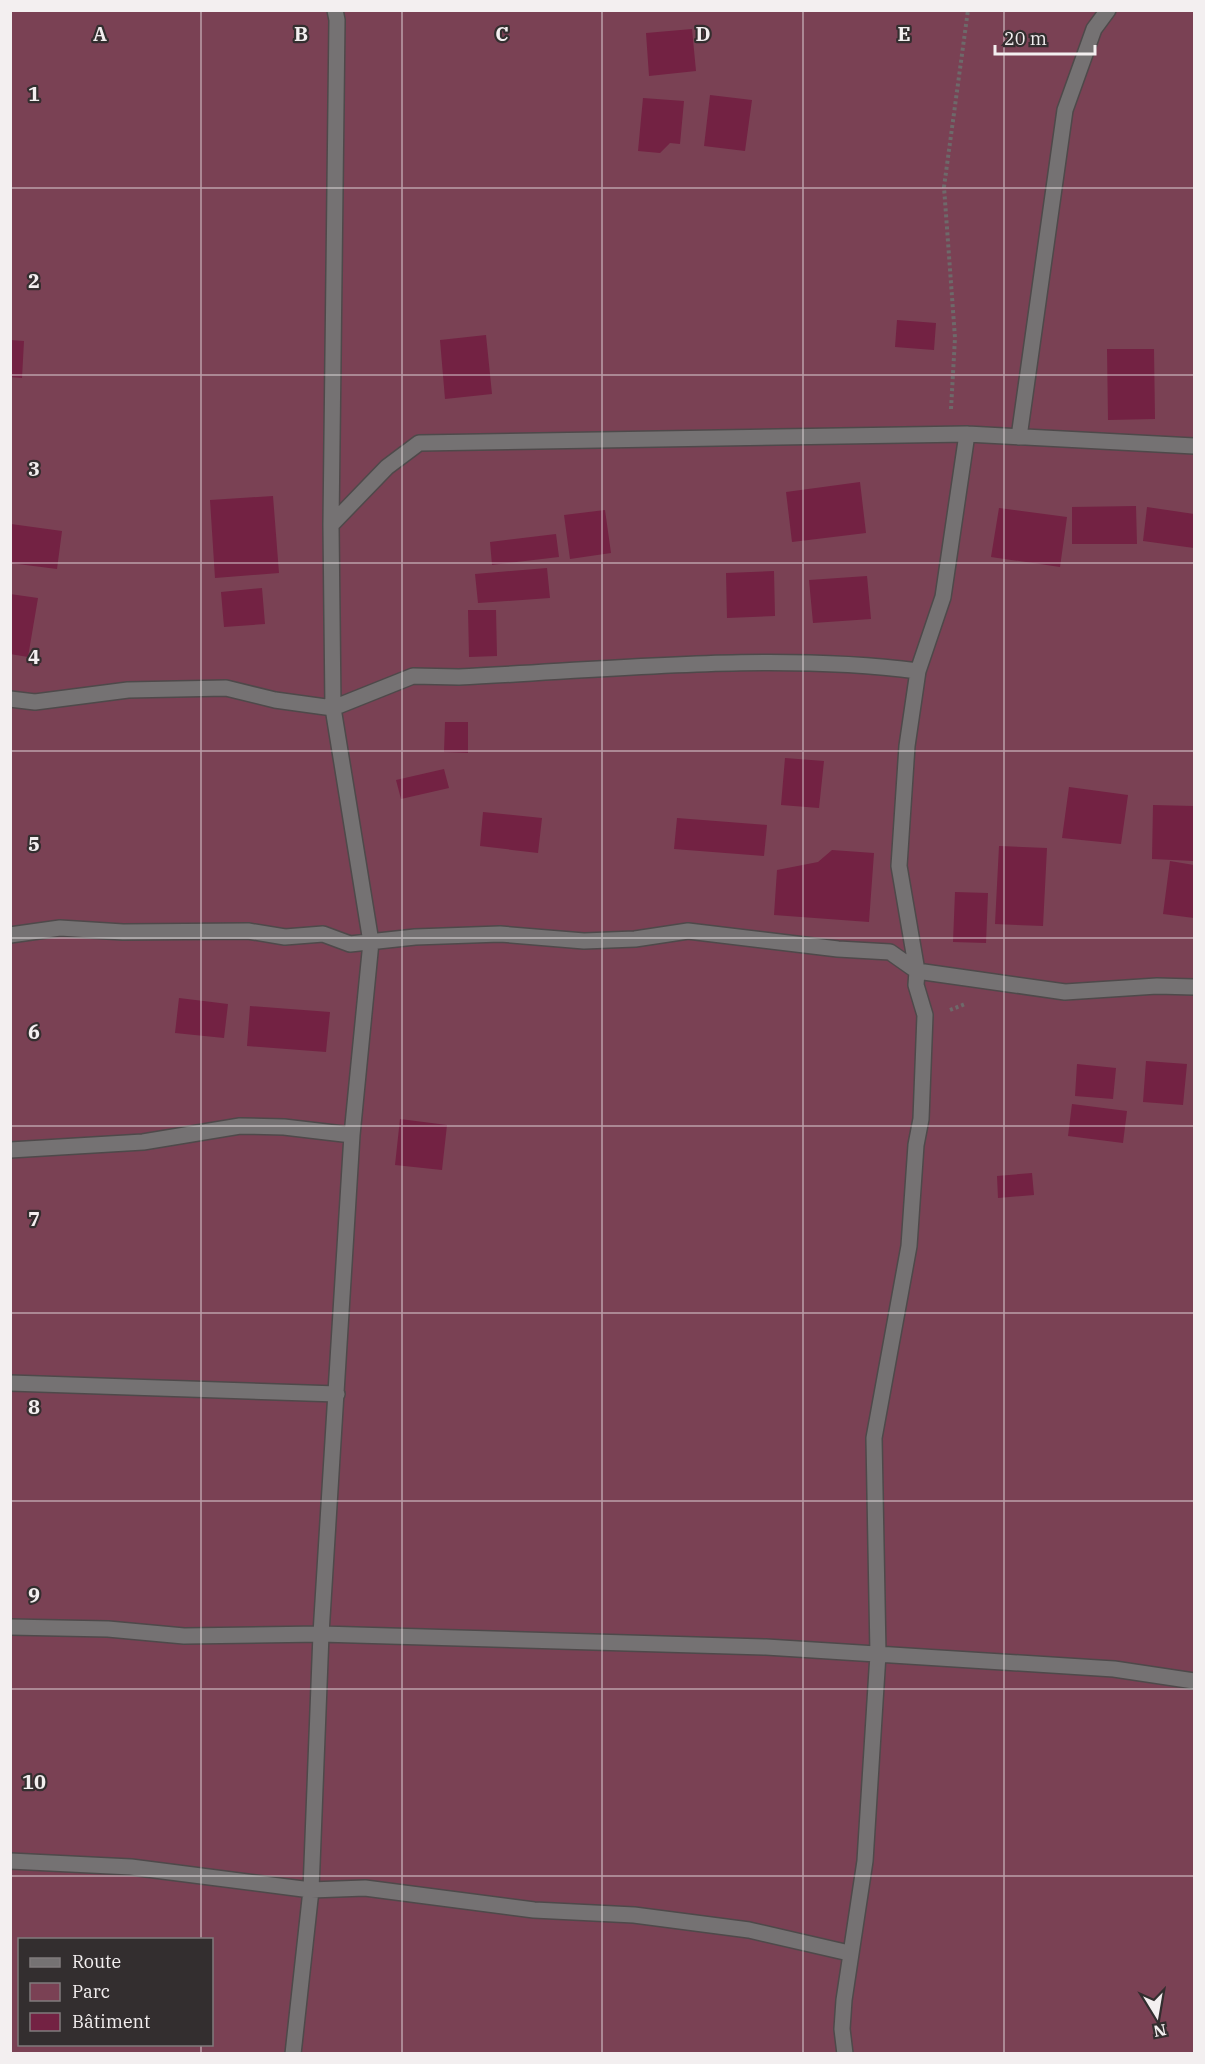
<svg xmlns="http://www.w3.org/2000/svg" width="1205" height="2064" font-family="'IBM Plex Serif',serif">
	<rect width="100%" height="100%" fill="#332e2f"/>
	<path fill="#7a4154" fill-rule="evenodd" d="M11,11H1194V2053L11,2054ZM20,1940H212V2044H20Z"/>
	<path fill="#732243" d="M692,29L696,71L649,76L646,33Z
		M710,95L752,100L745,151L704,146Z
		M643,98L684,101L680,144L670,143L660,153L638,151Z
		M897,320L936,323L934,350L895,347Z
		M486,335L492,394L445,399L440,340Z
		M10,340L24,341L22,378L10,377Z
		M1107,349H1154L1155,419L1108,420Z
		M860,482L866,533L792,542L786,492Z
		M273,496L279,573L215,578L210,500Z
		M1136,506L1137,544H1072V507Z
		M1147,507L1194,514V548L1143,541Z
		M999,508L1067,517L1060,567L991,557Z
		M605,510L611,553L570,559L564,515Z
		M11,524L62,531L57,569L10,563Z
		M556,534L559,557L492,565L490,542Z
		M547,568L550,598L478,603L475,574Z
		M774,571L775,616L727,618L726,573Z
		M867,576L871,619L813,623L809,580Z
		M262,588L265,624L224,627L221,592Z
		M10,594L38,598L28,657L10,654Z
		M468,610H496L497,656L469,657Z
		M445,722H468V753L444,752Z
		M785,758L824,761L819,808L781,805Z
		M444,769L449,788L401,799L396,780Z
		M1069,787L1128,795L1121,844L1062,838Z
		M1153,805L1194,806V861L1152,859Z
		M483,812L542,818L538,853L480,846Z
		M677,818L767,825L764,856L674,849Z
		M999,846L1047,848L1043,926L995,924Z
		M832,850L874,853L869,922L774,915L777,870L818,862Z
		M1170,861L1194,865V918L1163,914Z
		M955,892L988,893L986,943L953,942Z
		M179,998L228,1004L224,1038L175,1033Z
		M250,1006L330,1012L326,1052L247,1046Z
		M1146,1061L1187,1064L1183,1105L1143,1102Z
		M1077,1064L1116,1068L1113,1099L1075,1096Z
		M1072,1104L1127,1111L1123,1143L1068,1136Z
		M400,1119L447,1125L442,1170L395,1165Z
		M1032,1173L1034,1195L998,1198L997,1176Z"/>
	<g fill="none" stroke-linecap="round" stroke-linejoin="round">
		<g stroke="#4e494a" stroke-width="18">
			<path id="minor" d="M1019,437L1065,110L1094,29L1108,10
				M331,525L387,467L419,443L967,434L1194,446
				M10,699L35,702L128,690L226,688L275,700L333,708L413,676L459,677C608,670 771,652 918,671
				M10,935L60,928L123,932L248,931L285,937L323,934L350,944L415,937L500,934L584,941L635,939L688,931L838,949L890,952L917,971L1065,992L1157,986L1194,987
				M10,1150L143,1142L240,1126L284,1127L352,1135
				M10,1383L337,1394
				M10,1627L108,1629L184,1636L321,1634L766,1647L1114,1669L1194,1681
				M10,1861L131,1867L311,1890L365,1888L534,1910L634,1915L749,1930L849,1953
				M293,2054L311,1890L321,1634L352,1135L371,942L333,708L331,525L337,20L335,10
				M845,2054L842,2029L844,2000L865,1861L878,1654L874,1438L909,1246L916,1145L921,1119L925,1015L916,985L917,971L899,866L907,746L918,671L943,597L967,434"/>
		</g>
		<path stroke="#6e696a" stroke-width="4" stroke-dasharray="3 3" stroke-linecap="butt" d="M951,409L955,338L944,187L968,10
			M950,1010L965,1004"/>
		<use href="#minor" stroke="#757273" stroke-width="15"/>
	</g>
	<path fill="none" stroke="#f3eff0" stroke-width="1.5" stroke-opacity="0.55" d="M201,10V1940M402,10V2054M602,10V2054M803,10V2054M1004,10V2054M10,188H1194M10,375H1194M10,563H1194M10,751H1194M10,938H1194M10,1126H1194M10,1313H1194M10,1501H1194M10,1689H1194M10,1876H1194M201,2044V2054"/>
	<g font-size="20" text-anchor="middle" font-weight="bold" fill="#f3eff0" stroke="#332e2f" stroke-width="4.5" stroke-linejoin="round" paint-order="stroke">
		<text x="100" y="41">A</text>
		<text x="301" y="41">B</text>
		<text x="502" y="41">C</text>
		<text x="703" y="41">D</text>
		<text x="904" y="41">E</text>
		<text x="34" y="101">1</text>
		<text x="34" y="288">2</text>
		<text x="34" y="476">3</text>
		<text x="34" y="664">4</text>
		<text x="34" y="851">5</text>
		<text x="34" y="1039">6</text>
		<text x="34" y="1226">7</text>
		<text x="34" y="1414">8</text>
		<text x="34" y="1602">9</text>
		<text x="34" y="1789">10</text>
	</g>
	<rect width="1205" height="2064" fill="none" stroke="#f3eff0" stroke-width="24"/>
	<rect x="18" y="1938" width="195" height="108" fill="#332e2f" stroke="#807b7c" stroke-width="1.5"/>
	<rect x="30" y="1958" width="30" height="9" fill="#757273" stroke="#807b7c" stroke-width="1.5"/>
	<text x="72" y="1968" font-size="18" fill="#f3eff0">Route</text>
	<rect x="30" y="1983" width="30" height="18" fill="#7a4154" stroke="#807b7c" stroke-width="1.5"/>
	<text x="72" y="1998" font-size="18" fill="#f3eff0">Parc</text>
	<rect x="30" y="2013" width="30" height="18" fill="#732243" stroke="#807b7c" stroke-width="1.5"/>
	<text x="72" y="2028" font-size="18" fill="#f3eff0">Bâtiment</text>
	<g transform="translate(1157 2016) rotate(169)" stroke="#332e2f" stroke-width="4.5" paint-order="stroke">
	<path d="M0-4.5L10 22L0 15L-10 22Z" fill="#f3eff0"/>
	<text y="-9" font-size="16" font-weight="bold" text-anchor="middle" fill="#f3eff0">N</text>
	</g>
	<path d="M995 45v9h100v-9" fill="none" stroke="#f3eff0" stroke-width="3"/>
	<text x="1004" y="45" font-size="18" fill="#f3eff0" stroke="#332e2f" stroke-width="4.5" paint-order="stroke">20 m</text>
</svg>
